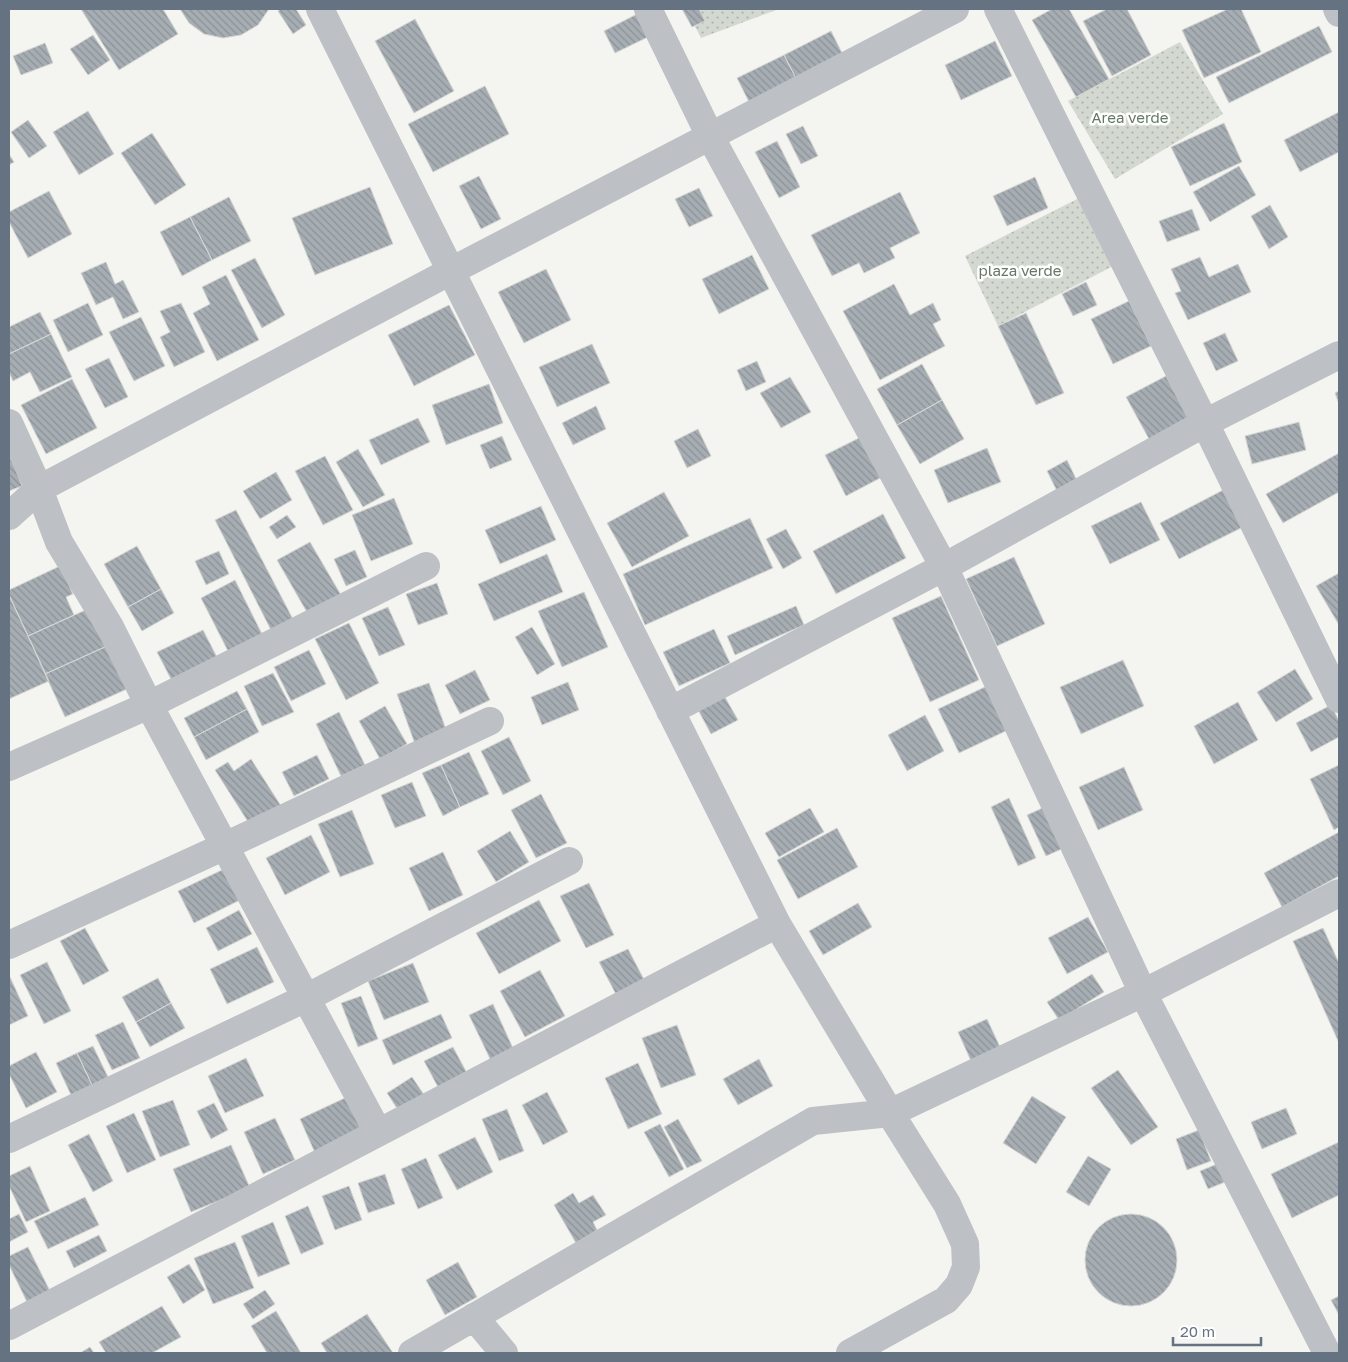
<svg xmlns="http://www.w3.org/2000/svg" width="1348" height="1362" font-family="'Golos Text',sans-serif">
	<defs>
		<pattern id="park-dots" width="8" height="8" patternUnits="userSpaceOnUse" patternTransform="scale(1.25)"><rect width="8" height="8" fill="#d3d9d0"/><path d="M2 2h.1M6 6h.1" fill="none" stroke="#afb4ae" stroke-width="1.8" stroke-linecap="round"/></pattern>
		<pattern id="building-back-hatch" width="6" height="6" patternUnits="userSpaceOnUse" patternTransform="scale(1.25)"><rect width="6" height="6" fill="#a7aeb3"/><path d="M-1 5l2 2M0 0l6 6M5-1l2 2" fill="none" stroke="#8c9297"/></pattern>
	</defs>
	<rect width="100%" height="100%" fill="#f4f4f0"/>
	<path fill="url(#park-dots)" d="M686,9H779L701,38Z
		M1180,42L1223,114L1115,179L1068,101Z
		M1085,195L1115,265L998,326L965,256Z"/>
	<path fill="url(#building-back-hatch)" stroke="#d5d6d3" d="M81,9H163L178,34L119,70Z
		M180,9H269L258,25L241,35L223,38L204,34L189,23Z
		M281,9H296L306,25L293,34L278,11Z
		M682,9H699L705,21L692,27Z
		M1052,9H1069L1109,79L1076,97L1032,20Z
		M1107,9H1127L1151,55L1112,76L1083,21Z
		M1228,9H1241L1261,52L1204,78L1182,30Z
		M639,13L650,36L615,53L604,31Z
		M415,19L454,91L414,113L375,41Z
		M1319,26L1332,52L1229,103L1216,77Z
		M831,31L845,59L798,82L784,55Z
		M93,35L110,60L88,75L70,49Z
		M995,41L1012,76L961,100L945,65Z
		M45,43L53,63L21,75L13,56Z
		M784,55L798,82L751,106L737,78Z
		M485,86L509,134L433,172L408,124Z
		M88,111L114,154L79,175L53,132Z
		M1339,112V152L1300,172L1284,140Z
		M28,120L47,146L29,158L11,132Z
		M1224,123L1242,162L1190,186L1171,147Z
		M803,126L818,156L801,164L786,134Z
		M152,133L186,185L155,205L121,153Z
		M777,141L800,187L779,198L755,152Z
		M9,154L14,162L9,165Z
		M1239,166L1256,195L1210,222L1193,192Z
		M479,176L501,219L481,229L459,186Z
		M1035,177L1048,208L1007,226L993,196Z
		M370,187L393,244L315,275L292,218Z
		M699,188L713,216L689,227L675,199Z
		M49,191L72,234L28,258L9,222V212Z
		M900,192L920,233L890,248L895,258L864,273L859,263L832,276L811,235Z
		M229,197L251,241L212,260L190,217Z
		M1270,205L1288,237L1269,249L1251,216Z
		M1192,209L1200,230L1167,242L1159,221Z
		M190,217L212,260L182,276L160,232Z
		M752,255L769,289L719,314L702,279Z
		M1200,257L1209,277L1238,264L1251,292L1188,320L1175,293L1181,291L1171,269Z
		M255,258L285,315L262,328L231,270Z
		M106,262L115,284L123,280L139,312L123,319L113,297L96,305L81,273Z
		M546,269L571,320L524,343L498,292Z
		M226,275L259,340L217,361L193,313L210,304L202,287Z
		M1086,282L1097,305L1073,316L1062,294Z
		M894,284L910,315L933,303L941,320L933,324L945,346L880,380L843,311Z
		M1129,301L1151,346L1113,364L1091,319Z
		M88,303L103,335L68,352L53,320Z
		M181,303L205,352L174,367L160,337L170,332L160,311Z
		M449,305L475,355L414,386L388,335Z
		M40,312L51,334L9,354V327Z
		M1026,313L1064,393L1036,405L998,326Z
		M141,317L165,366L134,381L109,332Z
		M1225,333L1238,361L1216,371L1203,343Z
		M51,334L72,377L40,392L30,372L13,381L9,372V354Z
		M592,344L610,383L557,407L539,367Z
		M109,358L128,397L105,408L85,369Z
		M757,361L766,382L746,391L737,370Z
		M922,364L942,400L897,425L877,389Z
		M1166,376L1193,427L1154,448L1126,397Z
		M790,377L811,412L781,428L760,393Z
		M72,379L97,428L46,454L21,405Z
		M489,384L503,423L446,445L432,405Z
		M1339,391V404L1335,393Z
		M942,400L964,439L920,464L897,425Z
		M596,406L606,429L573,445L562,423Z
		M418,418L430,442L381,465L369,440Z
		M1299,422L1306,450L1252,464L1245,436Z
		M698,429L711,456L687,468L674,441Z
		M502,436L512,460L490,469L480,445Z
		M861,437L882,477L846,496L825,455Z
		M987,448L1001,482L948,503L934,470Z
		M358,449L385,495L363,507L336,462Z
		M9,452L22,486L9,491Z
		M1339,453V492L1283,523L1266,494Z
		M325,456L353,510L323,525L295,471Z
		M1067,460L1080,487L1060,497L1047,471Z
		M276,472L292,500L260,519L243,491Z
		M1225,489L1245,526L1179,559L1160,523Z
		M664,492L689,536L632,567L607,523Z
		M394,498L413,544L371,561L352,515Z
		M1141,502L1160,540L1110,564L1091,526Z
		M541,506L556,540L500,564L485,530Z
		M236,510L295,623L273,634L215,520Z
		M883,514L906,558L836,594L813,551Z
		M287,515L296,527L277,539L269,527Z
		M750,518L773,568L645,625L623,574Z
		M786,529L802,558L783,569L766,539Z
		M310,542L341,595L308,614L277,560Z
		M137,546L161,589L128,607L104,564Z
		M355,550L367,577L346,586L334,559Z
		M219,551L229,574L206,585L195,561Z
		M547,554L563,592L494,621L478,584Z
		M1014,557L1045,624L997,646L966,579Z
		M60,566L73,594L66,597L74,615L28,636L9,595V590Z
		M1339,573V625L1316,586Z
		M235,580L264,638L230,655L201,598Z
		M437,583L448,614L418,625L406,594Z
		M161,589L174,613L142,631L128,607Z
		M584,592L608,647L562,667L538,611Z
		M9,595L49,681L9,699Z
		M941,596L979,680L930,702L892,618Z
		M796,606L804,625L735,655L727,636Z
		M388,607L405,645L379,656L362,618Z
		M90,608L107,646L45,674L28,636Z
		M349,623L379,683L346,700L315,639Z
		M532,627L555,664L537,675L515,637Z
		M714,629L730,663L679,686L663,652Z
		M203,630L220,663L174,685L157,652Z
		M107,646L127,689L65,717L45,674Z
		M309,650L326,684L291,701L274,667Z
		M1123,660L1144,706L1081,734L1060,687Z
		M1295,669L1313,699L1276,722L1257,692Z
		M475,670L490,700L460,714L445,685Z
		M273,673L294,712L262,726L244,686Z
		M568,682L579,710L542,725L531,697Z
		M429,683L447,732L415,744L397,694Z
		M987,686L1008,730L959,753L938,709Z
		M237,691L247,709L194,737L184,718Z
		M722,692L738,720L711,734L696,706Z
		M1238,702L1258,740L1214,764L1194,726Z
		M1331,705L1339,721V737L1311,752L1296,723Z
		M385,706L407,744L380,759L359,721Z
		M247,709L259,732L206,760L194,737Z
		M339,712L365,765L341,776L316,724Z
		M925,715L944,751L907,771L888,735Z
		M509,737L531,781L503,795L481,751Z
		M469,752L489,794L460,807L441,765Z
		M317,755L329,779L294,796L282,772Z
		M251,759L283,809L252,828L215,770L228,762L234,771Z
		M441,765L460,807L443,816L422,773Z
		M1339,765V827L1334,830L1310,779Z
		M1124,767L1143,810L1098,830L1079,787Z
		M412,782L426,816L395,828L381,795Z
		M541,794L567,843L536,858L511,810Z
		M1009,798L1036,858L1018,866L991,807Z
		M1047,806L1066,847L1046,856L1027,815Z
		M810,808L824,832L779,857L765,833Z
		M352,810L374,864L340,877L318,824Z
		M837,828L858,867L798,899L777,860Z
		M510,831L529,862L496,882L477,851Z
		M1339,832V876L1282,907L1264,873Z
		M311,835L330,872L285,895L266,858Z
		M443,852L463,895L429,911L409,868Z
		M224,869L240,900L194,923L178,891Z
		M589,883L614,935L586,948L560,896Z
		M539,900L561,941L499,974L476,933Z
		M858,903L872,927L823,955L809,931Z
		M239,910L252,934L218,951L206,928Z
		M1088,917L1108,952L1067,974L1048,938Z
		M85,928L109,971L83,985L60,941Z
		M1323,928L1339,963V1043L1293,941Z
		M257,947L274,982L227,1004L210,969Z
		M628,949L648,987L619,1000L599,962Z
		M47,962L71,1011L44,1024L20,975Z
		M413,963L429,1002L384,1020L368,981Z
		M540,970L565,1016L525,1037L500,991Z
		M1092,974L1104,992L1059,1020L1047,1002Z
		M9,975L28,1016L9,1025Z
		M158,978L171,1003L136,1022L122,997Z
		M361,996L378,1039L358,1047L341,1003Z
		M171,1003L185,1028L150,1047L136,1022Z
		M493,1004L516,1055L493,1065L469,1015Z
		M441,1014L452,1038L393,1065L382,1040Z
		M987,1019L1000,1047L971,1061L958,1032Z
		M123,1022L140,1058L112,1070L95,1035Z
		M677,1025L696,1075L661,1088L642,1038Z
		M93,1046L108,1077L92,1085L77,1053Z
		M453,1047L468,1075L439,1089L424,1061Z
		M36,1052L57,1092L26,1108L9,1074V1066Z
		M77,1053L92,1085L71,1095L56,1063Z
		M246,1058L264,1096L225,1113L208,1076Z
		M759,1059L773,1086L738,1105L723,1079Z
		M638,1063L662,1114L628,1129L605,1078Z
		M1118,1070L1158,1127L1131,1145L1091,1088Z
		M412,1077L429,1102L402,1116L387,1093Z
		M547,1092L568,1132L543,1145L522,1105Z
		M1032,1096L1066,1117L1036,1164L1003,1143Z
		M347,1097L362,1131L315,1153L300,1119Z
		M173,1100L190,1145L160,1157L142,1111Z
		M214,1103L228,1130L211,1139L197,1111Z
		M1286,1108L1297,1134L1262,1149L1251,1122Z
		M507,1109L524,1151L499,1161L482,1119Z
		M134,1113L156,1160L127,1173L106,1126Z
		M275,1118L295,1160L263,1174L244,1132Z
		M678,1119L702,1161L687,1168L664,1127Z
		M660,1124L684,1169L669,1177L644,1132Z
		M1199,1130L1211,1161L1187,1170L1176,1139Z
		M89,1134L113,1181L93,1192L68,1145Z
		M475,1137L493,1172L457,1190L438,1155Z
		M1339,1142V1195L1292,1218L1271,1174Z
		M231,1145L250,1188L191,1212L173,1169Z
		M1088,1156L1111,1169L1089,1206L1066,1192Z
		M426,1158L443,1198L418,1209L401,1169Z
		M1222,1162L1230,1180L1208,1189L1200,1171Z
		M30,1166L50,1211L26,1222L9,1186V1176Z
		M385,1174L395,1204L368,1213L358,1183Z
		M349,1186L362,1220L335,1230L322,1196Z
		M573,1193L579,1203L593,1195L606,1215L593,1222L597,1230L576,1243L554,1205Z
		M85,1197L99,1225L48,1249L34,1221Z
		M308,1206L324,1244L301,1254L285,1216Z
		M1085 1260a46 46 0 1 1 92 0a46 46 0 1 1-92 0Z
		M19,1214L28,1232L9,1242V1219Z
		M273,1222L290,1264L258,1277L241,1236Z
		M99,1235L107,1251L74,1268L66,1251Z
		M235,1242L254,1288L213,1304L194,1258Z
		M28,1247L50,1291L27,1302L9,1265V1256Z
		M458,1262L477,1297L445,1315L426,1280Z
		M189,1264L205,1290L183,1304L167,1277Z
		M265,1290L275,1304L253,1319L243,1304Z
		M1339,1296V1315L1331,1300Z
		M162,1306L181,1337L152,1353H106L99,1342Z
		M276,1311L301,1353H267L251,1326Z
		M367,1314L393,1353H327L321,1343Z
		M90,1347L94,1353H80Z"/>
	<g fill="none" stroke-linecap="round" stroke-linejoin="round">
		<path stroke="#bdc0c4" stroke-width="28" d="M320,9L777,924L890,1113L947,1204L965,1244L966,1267L959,1285L946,1300L850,1353
			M648,9L710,136L944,567L1143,993L1327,1353
			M998,9L1205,423L1339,699
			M1337,9L1339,13
			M9,423L39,489L59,542L110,627L149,705L378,1132
			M9,516L39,489L451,271L955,9
			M670,711L944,567L1205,423L1339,355
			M9,767L149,705L426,566
			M9,945L225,846L490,721
			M9,1139L306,998L569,861
			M474,1317L504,1353
			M9,1326L777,924
			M412,1353L813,1121L890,1113L1143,993L1339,893"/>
	</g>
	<g text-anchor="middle" stroke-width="5" stroke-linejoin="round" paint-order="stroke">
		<g font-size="15" fill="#657863" stroke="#fff">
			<text x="1130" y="123">Area verde</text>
			<text x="1020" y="276">plaza verde</text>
		</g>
	</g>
	<rect width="1348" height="1362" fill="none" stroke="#647281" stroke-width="20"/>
	<path d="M1173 1337v8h88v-8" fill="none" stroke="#647281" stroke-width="2.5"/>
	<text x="1180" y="1337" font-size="15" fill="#647281" stroke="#ffffff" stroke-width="4" paint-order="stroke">20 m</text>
</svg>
